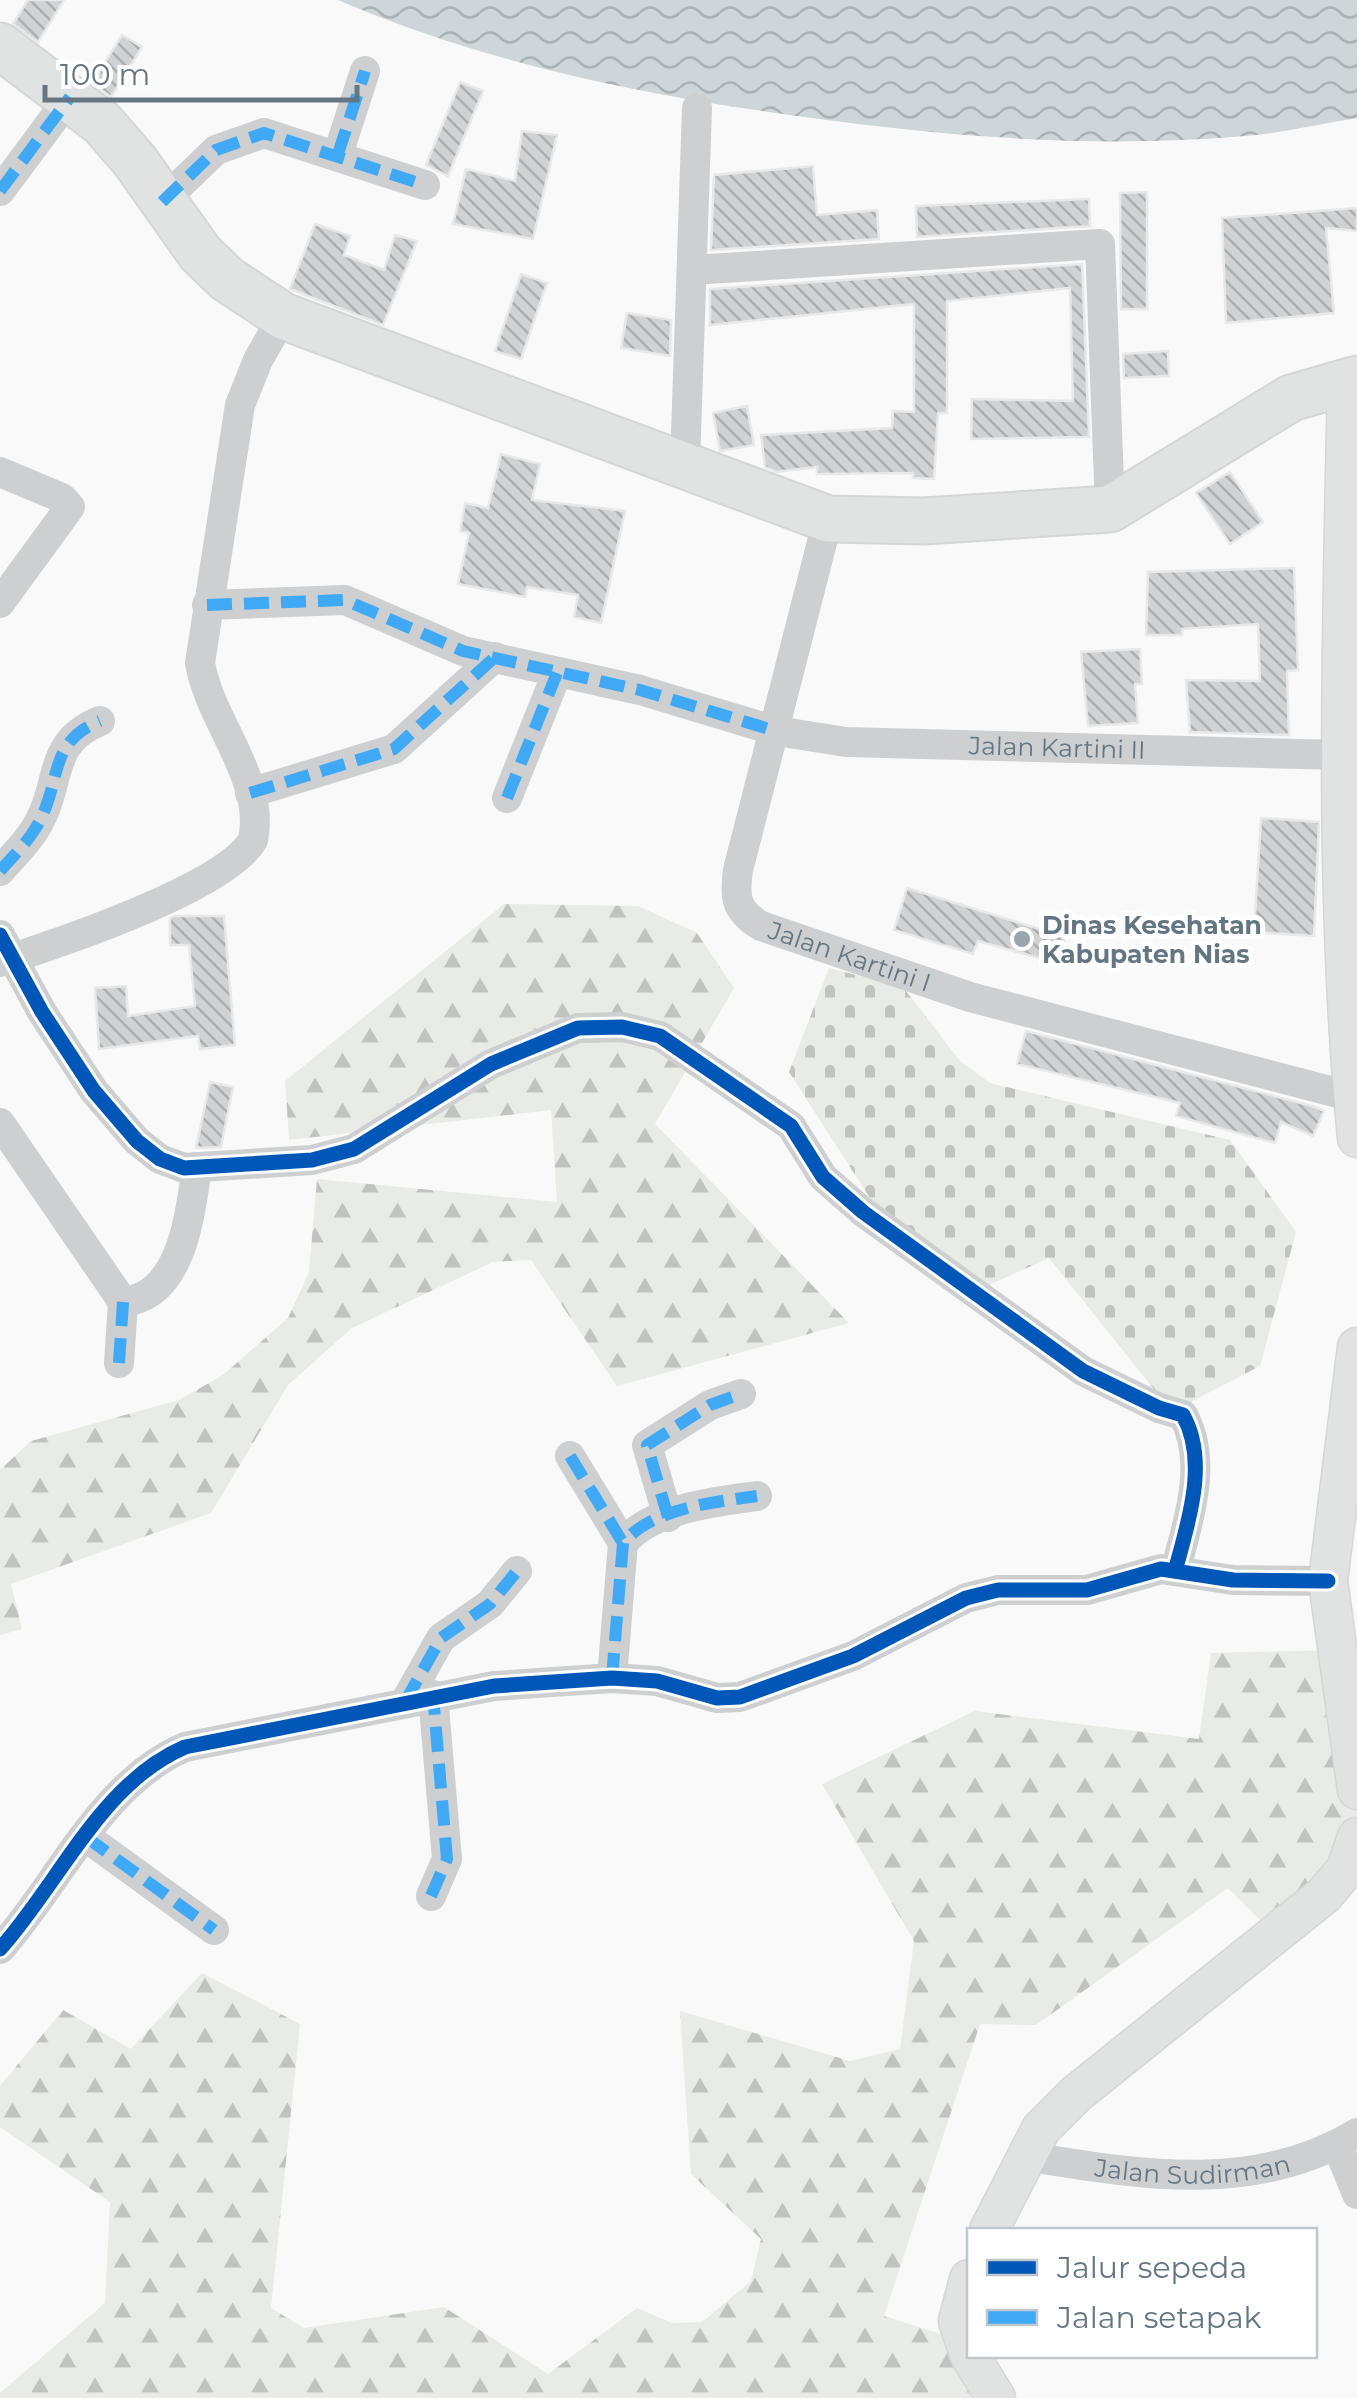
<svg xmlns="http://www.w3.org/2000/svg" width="1357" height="2398" font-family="Montserrat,sans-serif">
	<defs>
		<pattern id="forest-firs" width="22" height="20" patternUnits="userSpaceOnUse" patternTransform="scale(2.5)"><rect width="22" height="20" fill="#e8ebe6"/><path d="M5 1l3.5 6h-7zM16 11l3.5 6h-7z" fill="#c0c3c0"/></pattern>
		<pattern id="cemetery-stones" width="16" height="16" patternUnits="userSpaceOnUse" patternTransform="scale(2.5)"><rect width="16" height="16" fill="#e8ebe6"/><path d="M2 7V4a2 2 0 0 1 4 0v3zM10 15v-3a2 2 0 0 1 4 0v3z" fill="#c0c3c0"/></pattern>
		<pattern id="water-waves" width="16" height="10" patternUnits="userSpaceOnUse" patternTransform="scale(2.5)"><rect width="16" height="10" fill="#ced6d9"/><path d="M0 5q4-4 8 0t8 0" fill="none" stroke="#abb2b5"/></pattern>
		<pattern id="building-back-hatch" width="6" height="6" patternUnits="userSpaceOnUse" patternTransform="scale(2.5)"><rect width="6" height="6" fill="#d0d2d3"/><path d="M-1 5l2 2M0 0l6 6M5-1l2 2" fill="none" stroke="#acafb1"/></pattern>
	</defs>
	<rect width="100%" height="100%" fill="#f9f9f9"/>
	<path fill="url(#forest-firs)" d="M504,904L638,906L697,933L734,988L655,1124L849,1323L617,1386L531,1260L493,1262L352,1328L288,1385L211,1513L11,1584L22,1629L0,1635V1470L31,1441L179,1400L223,1375L288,1318L309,1272L317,1179L557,1202L551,1110L289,1140L285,1081Z
		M1338,1650L1357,1790V1837L1276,1936L1228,1888L1036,2025L980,2024L884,2316L962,2341L996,2398H0V2393L105,2303L110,2202L0,2127V2086L63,2010L131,2049L202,1973L300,2024L271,2308L304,2328L444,2307L548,2374L637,2308L672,2323L702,2322L751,2281L761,2239L691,2174L680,2011L850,2061L900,2049L914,1941L822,1784L975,1711L1199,1739L1211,1653Z"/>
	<path fill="url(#cemetery-stones)" d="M829,968L903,987L960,1061L990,1083L1230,1140L1296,1232L1260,1366L1185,1405L1161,1398L1049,1258L989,1285L879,1212L789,1072Z"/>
	<path fill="url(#water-waves)" d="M338,0H1357V118C1320,124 1282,133 1245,136C1086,150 926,135 769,112C622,91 475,59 338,0Z"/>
	<path fill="url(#building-back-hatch)" stroke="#e8e8e8" stroke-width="2.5" d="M28,0H64L38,42L13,24Z
		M122,35L142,47L111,97L92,83Z
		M460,82L483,91L448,176L426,165Z
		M522,131L557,135L533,239L453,224L466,169L515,181Z
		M813,166L817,215L877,210L879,239L711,250L714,175Z
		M1147,192V309H1121L1120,193Z
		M1089,199L1090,226L917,237L916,206Z
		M1357,208V231L1326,228L1334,313L1226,323L1222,218Z
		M315,224L350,236L344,255L384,270L395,235L417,241L383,325L290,289Z
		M1082,264L1089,437L971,439L972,399L1073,401L1070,288L947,301V413H938L934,479L913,478V473L817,474V467L776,472L765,467L761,435L892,428L893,411L914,412V304L710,325V289Z
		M521,274L547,283L521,359L495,351Z
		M627,313L671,320L670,356L621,348Z
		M1168,351L1169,376L1124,378L1123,354Z
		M747,406L754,445L720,451L713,413Z
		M501,454L540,464L532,500L625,511L601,623L574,617L578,595L527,587L525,597L458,584L469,533L460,531L465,503L488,508Z
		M1230,472L1263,522L1230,544L1196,493Z
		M1294,568L1298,670L1287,671L1289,735L1190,732L1186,680L1260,681L1258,624L1182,629V635H1146L1148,572Z
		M1140,649L1142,684H1135L1138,723L1088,726L1081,652Z
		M1261,818L1319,822L1314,936L1254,932Z
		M907,888L1065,937L1057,963L978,941L973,954L894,930Z
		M174,916H224L235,1045L200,1049L198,1036L99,1049L95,988L126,986L128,1016L195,1006L189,945H170V918Z
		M1026,1031L1312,1106L1324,1111L1313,1136L1281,1122L1275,1143L1176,1116L1180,1103L1017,1064Z
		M210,1082L233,1087L221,1147L196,1148Z"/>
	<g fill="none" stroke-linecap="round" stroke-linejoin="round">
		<g stroke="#d5d6d7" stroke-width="41">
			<path id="major" d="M1347,379C1342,632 1333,886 1357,1138
				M1357,1347L1328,1581L1357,1790
				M989,2230L1041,2129L1076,2094L1324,1895L1346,1869L1357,1837
				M969,2279L958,2321L969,2354
				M970,2356L996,2398"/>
		</g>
		<g stroke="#d5d6d6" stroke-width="49">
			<path id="highway" d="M0,46L102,123L135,161L200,253L227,279L283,316L828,519L924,521L1110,509L1291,398L1357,379"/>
		</g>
		<g stroke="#cecfd0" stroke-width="30">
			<path d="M338,154L365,71"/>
			<path d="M0,191L70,97"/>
			<path d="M162,202L216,150L264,133L425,185"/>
			<path d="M692,270L1100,244L1110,509"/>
			<path d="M685,464L697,108"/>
			<path d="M0,472L62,498L70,507L0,603"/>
			<path id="s1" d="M828,519L738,870C734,898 736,911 761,926L970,997L1353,1097"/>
			<path id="s2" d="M207,605L345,600L463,651L640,690L776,731L846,742L1341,755"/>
			<path d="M250,793L394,749L495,657"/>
			<path d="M507,798L557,673"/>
			<path d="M0,871C12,857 26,844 35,829C63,786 45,743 100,721"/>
			<path d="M0,935L42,1012L94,1091L137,1141L160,1159L184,1168L312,1160L354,1149L491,1064L578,1028L622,1027L660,1036L791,1126L823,1177L863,1212L1083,1371L1159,1408L1183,1415C1209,1462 1188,1523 1175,1571"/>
			<path d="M0,962C56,944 225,888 253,840C266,779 210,722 200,663L240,405L258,360L283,316"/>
			<path d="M0,1123L123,1302C183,1296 190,1213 197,1167"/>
			<path d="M119,1363L123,1302"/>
			<path d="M570,1456L623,1543"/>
			<path d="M668,1517L647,1445L710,1405L741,1394"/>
			<path d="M612,1678L623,1543C652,1508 715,1502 757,1496"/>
			<path d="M405,1702L441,1638L490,1604L517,1571"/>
			<path d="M86,1837L214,1930"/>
			<path d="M431,1896L447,1859L433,1695"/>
			<path d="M0,1949C60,1882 101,1783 185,1747L494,1686L612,1678L657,1681L717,1698L740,1697L853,1656L966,1598L998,1590H1087L1161,1569L1233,1580L1328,1581"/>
			<path d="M1337,2145L1357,2194"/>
			<path id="s3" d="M1024,2156C1137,2174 1253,2196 1357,2133"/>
		</g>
		<use href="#major" stroke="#e1e2e2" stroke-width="38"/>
		<use href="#highway" stroke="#e1e2e2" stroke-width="45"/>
		<path stroke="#3fa9f5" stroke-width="12" stroke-dasharray="25 12" stroke-linecap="butt" d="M338,154L365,71
			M0,191L70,97
			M162,202L216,150L264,133L425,185
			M207,605L345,600L463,651L640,690L776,731
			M250,793L394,749L495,657
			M507,798L557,673
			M0,871C12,857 26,844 35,829C63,786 45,743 100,721
			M119,1363L123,1302
			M570,1456L623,1543
			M668,1517L647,1445L710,1405L741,1394
			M612,1678L623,1543C652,1508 715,1502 757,1496
			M405,1702L441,1638L490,1604L517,1571
			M86,1837L214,1930
			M431,1896L447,1859L433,1695"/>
		<g stroke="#fff" stroke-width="21">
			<path id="cycleway" d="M0,935L42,1012L94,1091L137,1141L160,1159L184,1168L312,1160L354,1149L491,1064L578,1028L622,1027L660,1036L791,1126L823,1177L863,1212L1083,1371L1159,1408L1183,1415C1209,1462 1188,1523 1175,1571
				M0,1949C60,1882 101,1783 185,1747L494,1686L612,1678L657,1681L717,1698L740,1697L853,1656L966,1598L998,1590H1087L1161,1569L1233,1580L1328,1581"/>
		</g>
		<use href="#cycleway" stroke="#0057b8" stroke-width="15"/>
	</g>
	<circle fill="#99a4ac" stroke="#fff" stroke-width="4" cx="1022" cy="939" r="10"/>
	<g text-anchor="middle" stroke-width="10" stroke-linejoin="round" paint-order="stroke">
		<g font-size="25" fill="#657683" stroke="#fff">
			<text dy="9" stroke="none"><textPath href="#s2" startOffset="872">Jalan Kartini II</textPath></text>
			<text dy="9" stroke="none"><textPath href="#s1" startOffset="522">Jalan Kartini I</textPath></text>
			<text dy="9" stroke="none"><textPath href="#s3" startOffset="170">Jalan Sudirman</textPath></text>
		</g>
		<g font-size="25" font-weight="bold" fill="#657683" stroke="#fff" text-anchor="start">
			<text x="1042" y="934">Dinas Kesehatan<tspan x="1042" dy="29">Kabupaten Nias</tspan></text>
		</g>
	</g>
	<rect x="967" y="2228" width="350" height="130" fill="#ffffff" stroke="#c1c8cd" stroke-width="2.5"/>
	<rect x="987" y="2260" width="50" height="15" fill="#0057b8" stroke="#c1c8cd" stroke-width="2.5"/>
	<text x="1057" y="2278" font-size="30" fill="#657683">Jalur sepeda</text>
	<rect x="987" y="2310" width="50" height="15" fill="#3fa9f5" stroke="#c1c8cd" stroke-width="2.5"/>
	<text x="1057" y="2328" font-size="30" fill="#657683">Jalan setapak</text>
	<path d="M45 85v15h312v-15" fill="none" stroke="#657683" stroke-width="5"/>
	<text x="60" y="85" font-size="30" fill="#657683" stroke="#ffffff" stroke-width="8" paint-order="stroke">100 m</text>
</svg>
